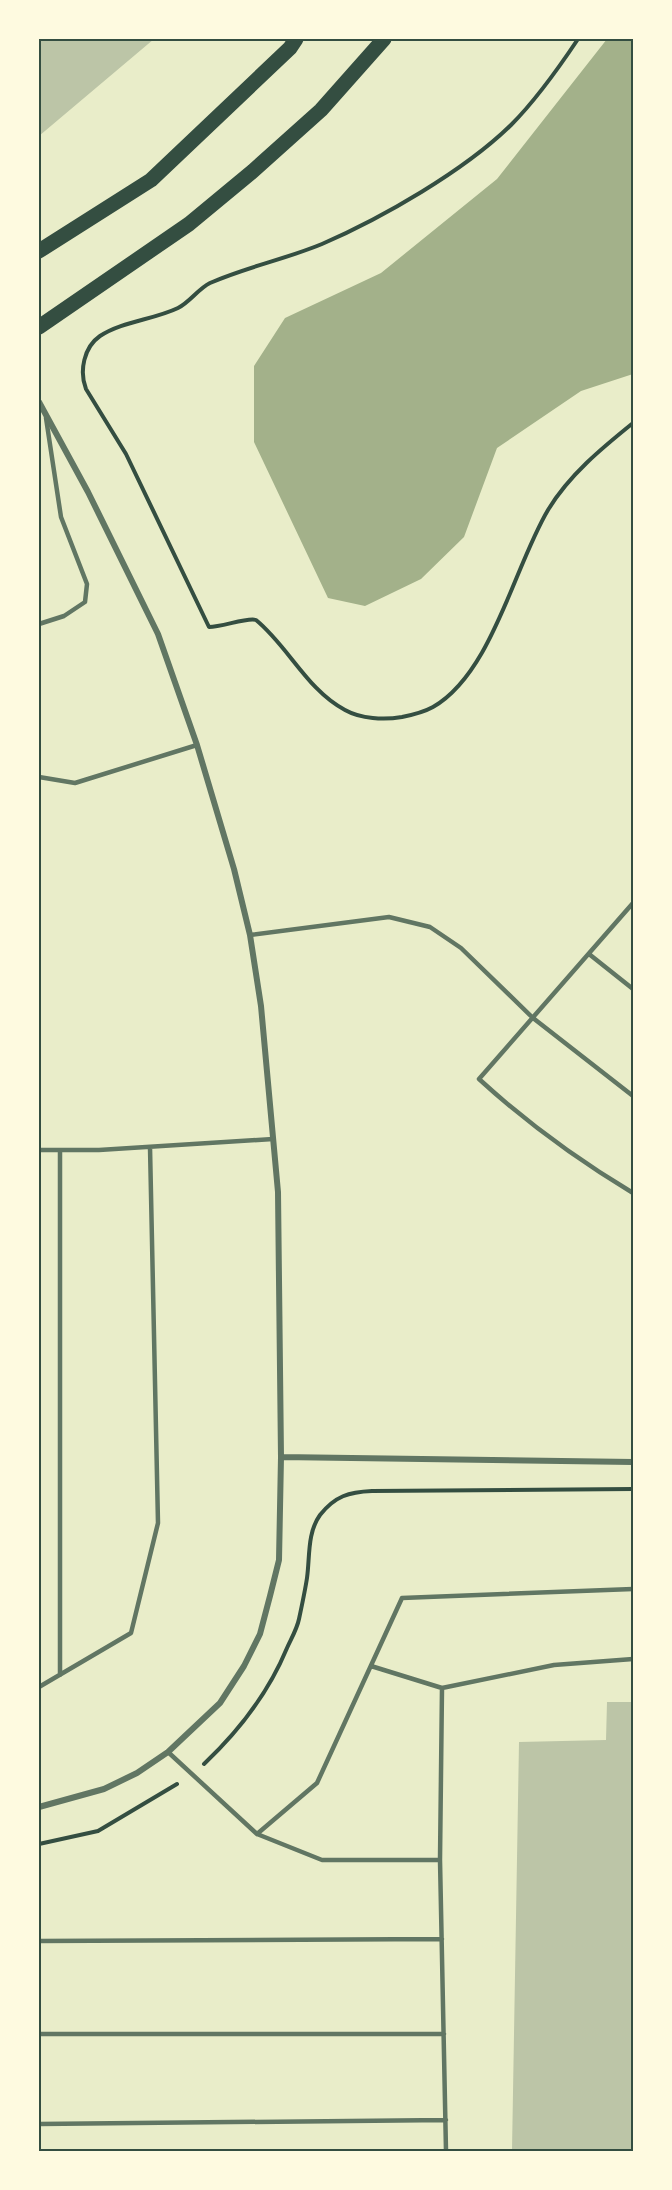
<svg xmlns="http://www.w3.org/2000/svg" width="672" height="2190" font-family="Raleway,sans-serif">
	<rect width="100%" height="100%" fill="#e9edc9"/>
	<path fill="#a3b18a" d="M607,39H633V374L581,391L497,448L464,537L421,579L365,606L328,598L254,442V366L285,318L381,273L497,179Z"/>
	<path fill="#bcc5a7" d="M39,39H154L39,136Z
		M607,1702H633V2151H512L519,1742L606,1740Z"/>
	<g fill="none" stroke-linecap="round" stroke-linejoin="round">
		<path stroke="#344e41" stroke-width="4" d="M578,39C558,69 536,100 511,125C464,171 382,218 322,244C286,259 246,267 210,283C198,289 190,302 178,308C153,320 123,321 100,336C84,347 79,371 86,389L126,454L209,627C222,627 248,617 256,620C288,646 307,690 345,710C361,719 384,720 402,717C412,715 424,712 433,707C492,673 514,567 548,510C569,475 602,448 633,423
			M204,1764C240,1730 268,1694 287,1648C291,1639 297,1629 299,1619C302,1605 305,1591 307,1578C310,1557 307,1533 320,1515C335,1496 349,1492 372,1491L633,1489
			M39,1844L98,1831L177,1784"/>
		<path stroke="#617663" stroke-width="4.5" d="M39,624L64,616L85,602L87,584L61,517L46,418
			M39,777L75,783L197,745
			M633,903L479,1079C526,1122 578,1160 633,1193
			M250,935L389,917L430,927L461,948L533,1018L633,1096
			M589,954L633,989
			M39,1150H99L273,1139
			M371,1666L442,1688L440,1860
			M60,1675V1150
			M39,1687L131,1633L158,1523L150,1147
			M442,1688L554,1665L633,1659
			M168,1752L257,1834L322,1860H440L446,2151
			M257,1834L317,1783L402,1598L633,1589
			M39,1941L442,1939
			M39,2034H444
			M39,2124L446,2120"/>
		<path stroke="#617663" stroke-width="6" d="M39,402L88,492L158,634L197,745L234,869L250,935L261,1006L278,1192L281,1457L279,1560L270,1596L260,1634L244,1666L220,1703L168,1752L137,1773L104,1789L39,1807
			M281,1457L633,1462"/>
		<path stroke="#344e41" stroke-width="15" d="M39,251L151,180L290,48L296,39
			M39,327L189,224L253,171L321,110L384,39"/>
	</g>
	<rect width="672" height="2190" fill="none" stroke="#fefae0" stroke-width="81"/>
	<rect x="40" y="40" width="592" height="2110" fill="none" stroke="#344e41" stroke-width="2"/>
</svg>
